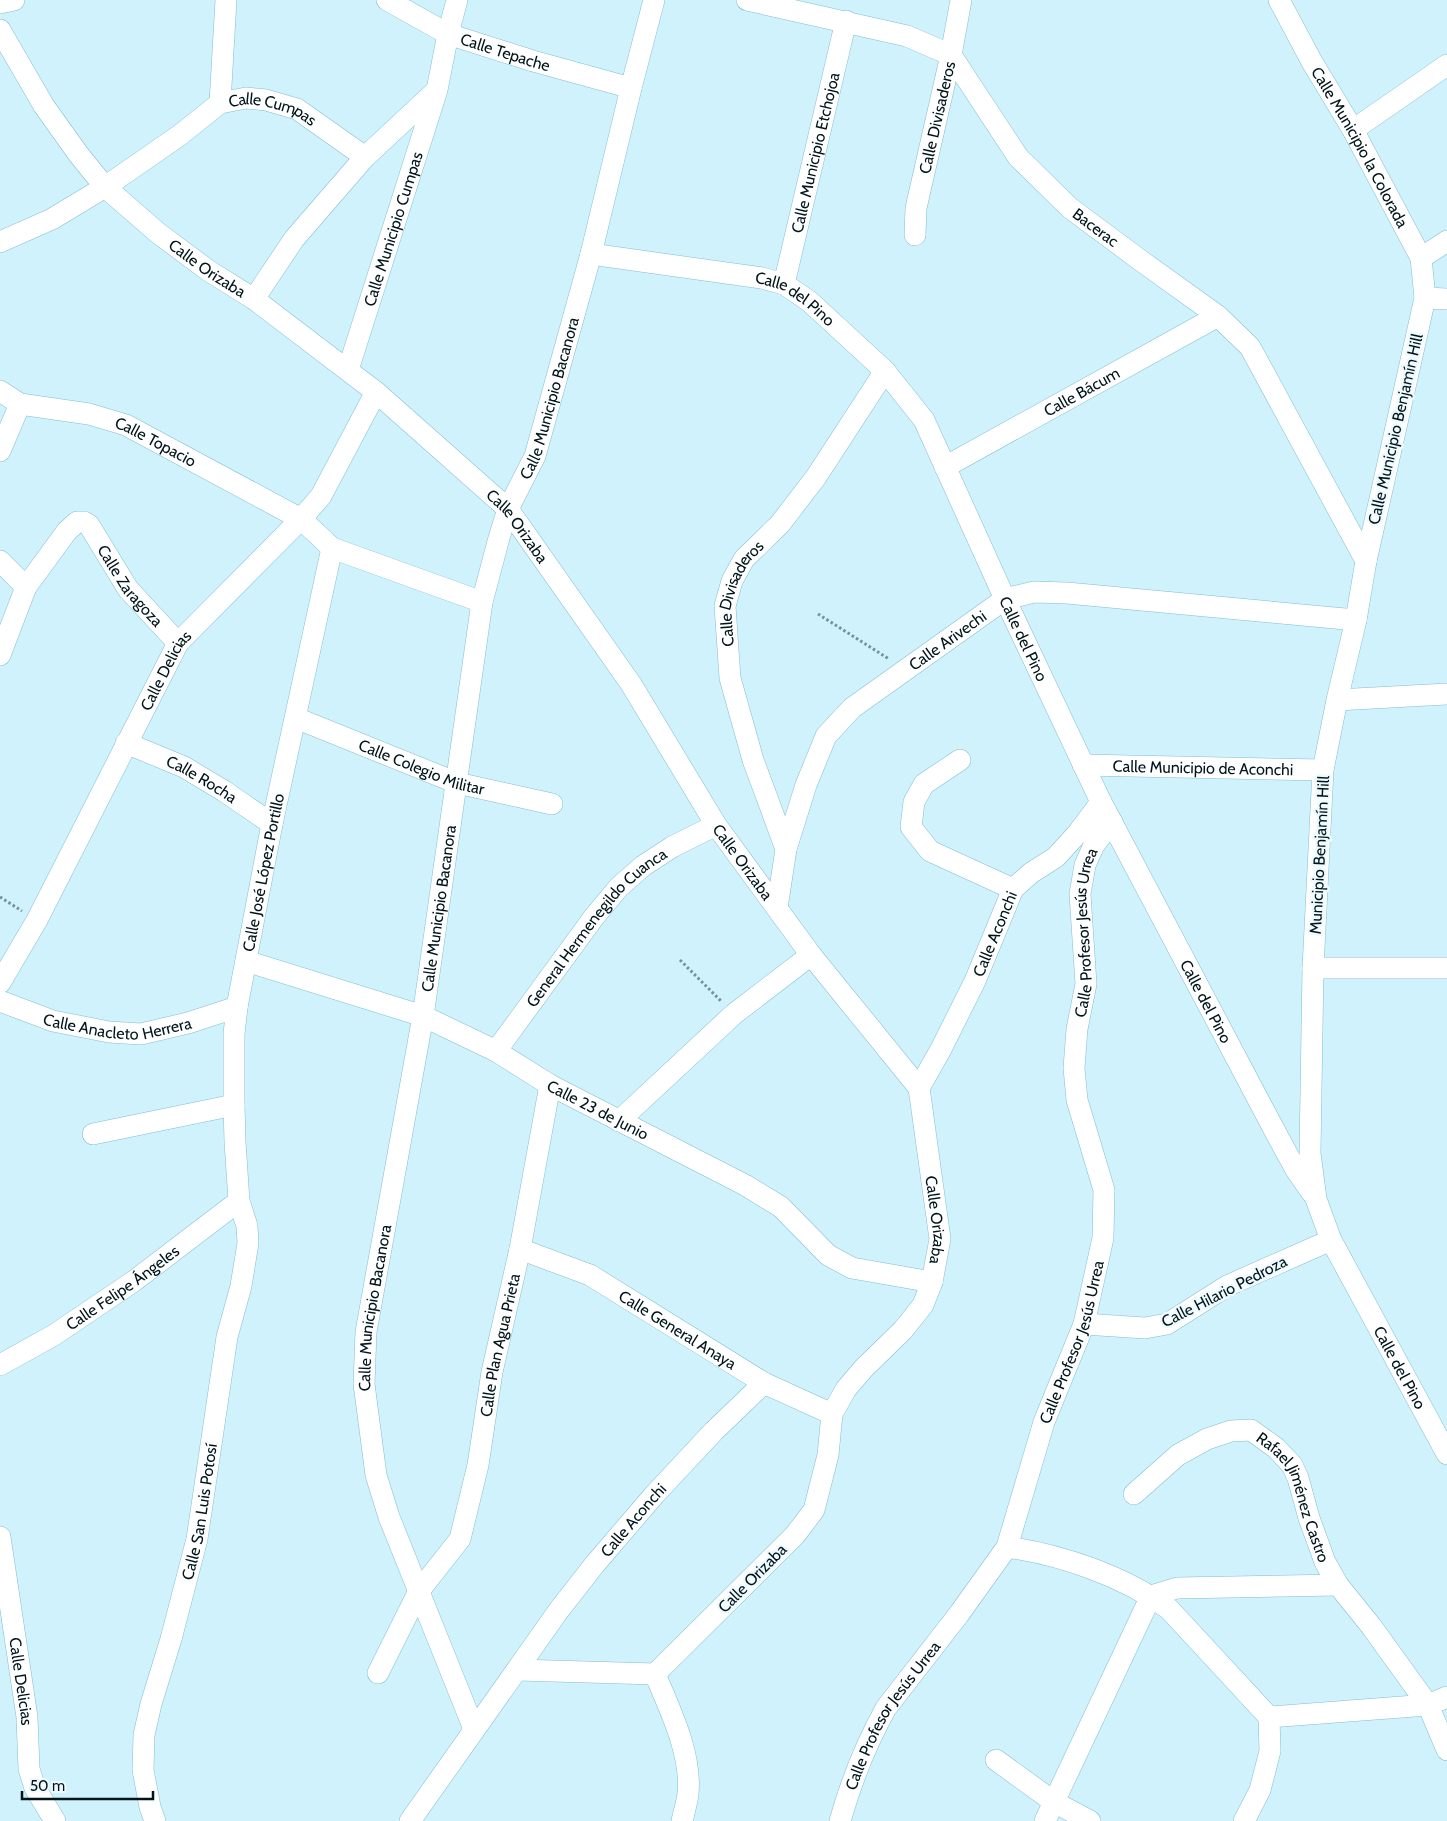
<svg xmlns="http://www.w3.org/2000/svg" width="1447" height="1821" font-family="Cabin,sans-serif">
	<rect width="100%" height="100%" fill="#cff2fd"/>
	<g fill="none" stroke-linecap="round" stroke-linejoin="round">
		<g stroke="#83bed0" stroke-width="22">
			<g id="minor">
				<path id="s1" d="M387,0L448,34L533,61L631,88"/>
				<path id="s2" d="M747,0L907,36L951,55L1018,157L1070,208L1140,260L1218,316L1250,347L1366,561"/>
				<path id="s3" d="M1279,0L1312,62L1353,130L1421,258L1425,298L1366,561L1356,620L1337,700L1323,770L1313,968L1310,1153L1316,1199L1331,1240L1447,1454"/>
				<path d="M0,3L14,0"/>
				<path id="s4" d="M0,30L44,106L79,155L105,187L158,233L209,271L254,299L376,392L508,509L631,684L716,825L811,955L919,1088L940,1239L932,1282L923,1305L903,1330L864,1368L846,1389L832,1414L828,1455L814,1510L795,1535L655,1674C670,1710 692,1754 688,1794C687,1803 684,1812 682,1821"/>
				<path d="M220,103L226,0"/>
				<path d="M1353,130L1447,65"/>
				<path id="s5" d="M915,235L916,208L951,55L961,0"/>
				<path id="s6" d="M0,242L52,219L105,187L180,135L220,103L246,98L266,100L297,109L365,157"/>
				<path id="s7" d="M591,254L762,278L784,284L809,301L885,371L924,420L1005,599L1101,802L1278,1137L1296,1170L1312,1193"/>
				<path d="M1421,258L1447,241"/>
				<path id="s8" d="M784,284L846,21"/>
				<path d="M1425,298L1447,299"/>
				<path d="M254,299L294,239L365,157L436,91"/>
				<path id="s9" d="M348,370L437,90L448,34L457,0"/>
				<path id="s10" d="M0,391L20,404L89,414L126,425L301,519L332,548L482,602"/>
				<path d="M0,451L20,404"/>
				<path id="s11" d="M945,467L1218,316"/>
				<path d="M0,561L26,587"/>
				<path id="s12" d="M0,655L26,587L67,531L77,522H84L89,525L128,589L178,643"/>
				<path d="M1337,700L1447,694"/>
				<path id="s13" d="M296,718L457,783L552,804"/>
				<path id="s14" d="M126,743L184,767L224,791L272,824"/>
				<path d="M960,760L924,784L914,802L911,827L930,851L1013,889"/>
				<path id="s15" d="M1083,765L1323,770"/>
				<path id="s16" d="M786,849L753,760L730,678L725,606L732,581L744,559L780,524L816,477L885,371"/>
				<path id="s17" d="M777,908L786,849L806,785L826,736L852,708L1005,599L1034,592L1067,593L1356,620"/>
				<path id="s18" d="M246,961L423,1016L496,1051L550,1085L745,1185L781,1207L828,1255L852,1268L932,1282"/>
				<path d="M1313,968H1447"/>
				<path id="s19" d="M0,983L37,920L178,643L301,519L321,496L376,392"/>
				<path id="s20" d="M0,1001L53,1021L109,1032L141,1034L188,1023L237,1007"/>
				<path id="s21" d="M496,1051L594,917L619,887L643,866L672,847L716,825"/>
				<path id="s22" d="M919,1088L941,1049L975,981L1013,889L1031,873L1056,857L1077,834L1101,802"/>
				<path d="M619,1121L734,1014L811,955"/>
				<path d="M93,1134L234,1105"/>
				<path id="s23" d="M520,1249L590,1275L764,1383L832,1414"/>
				<path d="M1084,1324L1145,1328L1167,1324L1227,1286L1331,1240"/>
				<path id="s24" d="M0,1365L54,1335L134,1281L239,1201"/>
				<path id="s25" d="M1134,1494L1178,1455L1207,1439L1231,1431L1251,1430L1276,1448L1292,1465L1298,1478L1309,1518L1325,1562L1338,1585L1371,1626L1428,1705L1447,1750"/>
				<path id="s26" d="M0,1537L27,1717L29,1769L35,1788L55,1821"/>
				<path d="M1007,1547C1062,1555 1124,1576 1169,1609L1269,1717L1270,1751L1260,1790L1244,1821"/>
				<path d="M1151,1596L1177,1588L1338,1585"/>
				<path d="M518,1670L655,1674"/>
				<path id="s27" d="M378,1673L419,1591L460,1539L478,1465L492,1372L520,1249L550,1085"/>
				<path d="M1269,1717L1428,1705L1447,1697"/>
				<path id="s28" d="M474,1729L389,1517L376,1475L364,1384L366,1332L423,1016L482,602L499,538L508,509L535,456L591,254L631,88L654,0"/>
				<path d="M996,1760L1054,1802L1090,1821"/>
				<path id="s29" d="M155,1821L150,1807L143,1770L144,1735L151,1704L171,1639L197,1539L227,1337L241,1286L248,1243L247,1226L239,1201L235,1142L234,1105V1034L237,1007L272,824L332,548"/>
				<path id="s30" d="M410,1821L559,1610L595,1564L655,1494L714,1431L764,1383"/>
				<path id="s31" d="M840,1821C851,1782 866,1744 886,1708L959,1614L1007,1547L1044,1422L1084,1324L1103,1238L1104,1190L1077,1100L1074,1068L1077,1029L1086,984L1080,894L1085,865L1094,845L1112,822"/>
				<path d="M1045,1821L1151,1596"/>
			</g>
		</g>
		<path stroke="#75919a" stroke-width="3" stroke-dasharray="2.5 2.5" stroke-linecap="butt" d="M818,614L889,659
			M0,897L22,911
			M680,960L721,1001"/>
		<use href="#minor" stroke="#fff" stroke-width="21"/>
	</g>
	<g text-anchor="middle" stroke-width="5" stroke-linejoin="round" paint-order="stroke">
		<g font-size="16" fill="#00151b" stroke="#effafe">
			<text dy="6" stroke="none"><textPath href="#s1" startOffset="130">Calle Tepache</textPath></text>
			<text dy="6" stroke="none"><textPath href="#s6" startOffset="316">Calle Cumpas</textPath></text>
			<text dy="6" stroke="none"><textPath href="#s5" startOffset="120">Calle Divisaderos</textPath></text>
			<text dy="6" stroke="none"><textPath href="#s3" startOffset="168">Calle Municipio la Colorada</textPath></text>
			<text dy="6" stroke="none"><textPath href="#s8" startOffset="135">Calle Municipio Etchojoa</textPath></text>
			<text dy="6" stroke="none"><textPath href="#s2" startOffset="439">Bacerac</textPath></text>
			<text dy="6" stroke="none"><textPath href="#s9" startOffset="148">Calle Municipio Cumpas</textPath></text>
			<text dy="6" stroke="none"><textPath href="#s4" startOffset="320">Calle Orizaba</textPath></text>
			<text dy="6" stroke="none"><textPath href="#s7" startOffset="212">Calle del Pino</textPath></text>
			<text dy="6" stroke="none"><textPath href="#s11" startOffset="156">Calle Bácum</textPath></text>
			<text dy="6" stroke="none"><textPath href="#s28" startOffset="1371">Calle Municipio Bacanora</textPath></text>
			<text transform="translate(1395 429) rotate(-77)" y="6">Calle Municipio Benjamín Hill</text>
			<text dy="6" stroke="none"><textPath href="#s10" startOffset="166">Calle Topacio</textPath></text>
			<text dy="6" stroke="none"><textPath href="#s4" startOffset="725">Calle Orizaba</textPath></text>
			<text dy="6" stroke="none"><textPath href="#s12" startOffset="242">Calle Zaragoza</textPath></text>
			<text dy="6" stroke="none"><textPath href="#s16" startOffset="269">Calle Divisaderos</textPath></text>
			<text dy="6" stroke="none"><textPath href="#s7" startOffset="632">Calle del Pino</textPath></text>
			<text dy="6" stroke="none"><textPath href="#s17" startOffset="335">Calle Arivechi</textPath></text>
			<text dy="6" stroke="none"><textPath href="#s19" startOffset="354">Calle Delicias</textPath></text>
			<text dy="6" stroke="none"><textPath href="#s13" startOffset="135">Calle Colegio Militar</textPath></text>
			<text dy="6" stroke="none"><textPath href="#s15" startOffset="120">Calle Municipio de Aconchi</textPath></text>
			<text dy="6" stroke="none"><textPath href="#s14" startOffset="84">Calle Rocha</textPath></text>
			<text transform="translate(1319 855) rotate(-87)" y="6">Municipio Benjamín Hill</text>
			<text dy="6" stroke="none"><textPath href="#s4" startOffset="1130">Calle Orizaba</textPath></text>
			<text dy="6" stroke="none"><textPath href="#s29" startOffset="966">Calle José López Portillo</textPath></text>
			<text dy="6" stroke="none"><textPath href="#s28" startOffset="846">Calle Municipio Bacanora</textPath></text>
			<text dy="6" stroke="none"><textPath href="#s21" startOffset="160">General Hermenegildo Cuanca</textPath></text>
			<text dy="6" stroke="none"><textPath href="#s22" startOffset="172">Calle Aconchi</textPath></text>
			<text dy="6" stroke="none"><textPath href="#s31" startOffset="959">Calle Profesor Jesús Urrea</textPath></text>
			<text dy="6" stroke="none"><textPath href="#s7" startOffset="1038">Calle del Pino</textPath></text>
			<text dy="6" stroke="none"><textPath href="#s20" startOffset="122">Calle Anacleto Herrera</textPath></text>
			<text dy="6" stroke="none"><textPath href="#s18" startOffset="384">Calle 23 de Junio</textPath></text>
			<text dy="6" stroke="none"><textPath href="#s4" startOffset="1550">Calle Orizaba</textPath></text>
			<text dy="6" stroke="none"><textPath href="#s24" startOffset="145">Calle Felipe Ángeles</textPath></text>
			<text transform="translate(1224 1291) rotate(-27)" y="6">Calle Hilario Pedroza</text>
			<text dy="6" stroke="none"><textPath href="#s28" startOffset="441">Calle Municipio Bacanora</textPath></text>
			<text dy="6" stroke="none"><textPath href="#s23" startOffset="178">Calle General Anaya</textPath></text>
			<text dy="6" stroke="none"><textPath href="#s31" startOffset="539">Calle Profesor Jesús Urrea</textPath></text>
			<text dy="6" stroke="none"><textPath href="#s27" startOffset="356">Calle Plan Agua Prieta</textPath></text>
			<text dy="6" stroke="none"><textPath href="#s3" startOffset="1436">Calle del Pino</textPath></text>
			<text dy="6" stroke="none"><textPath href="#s25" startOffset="220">Rafael Jiménez Castro</textPath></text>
			<text dy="6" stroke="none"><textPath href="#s29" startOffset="318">Calle San Luis Potosí</textPath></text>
			<text dy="6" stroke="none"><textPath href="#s30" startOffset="375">Calle Aconchi</textPath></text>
			<text transform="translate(752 1578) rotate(-45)" y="6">Calle Orizaba</text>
			<text dy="6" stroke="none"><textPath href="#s26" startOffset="146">Calle Delicias</textPath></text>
			<text dy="6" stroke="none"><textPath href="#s31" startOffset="119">Calle Profesor Jesús Urrea</textPath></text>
		</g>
	</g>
	<path d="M22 1791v8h131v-8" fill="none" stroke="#00151b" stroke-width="2.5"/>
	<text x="30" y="1791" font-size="15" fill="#00151b" stroke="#effafe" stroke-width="4" paint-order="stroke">50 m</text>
</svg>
